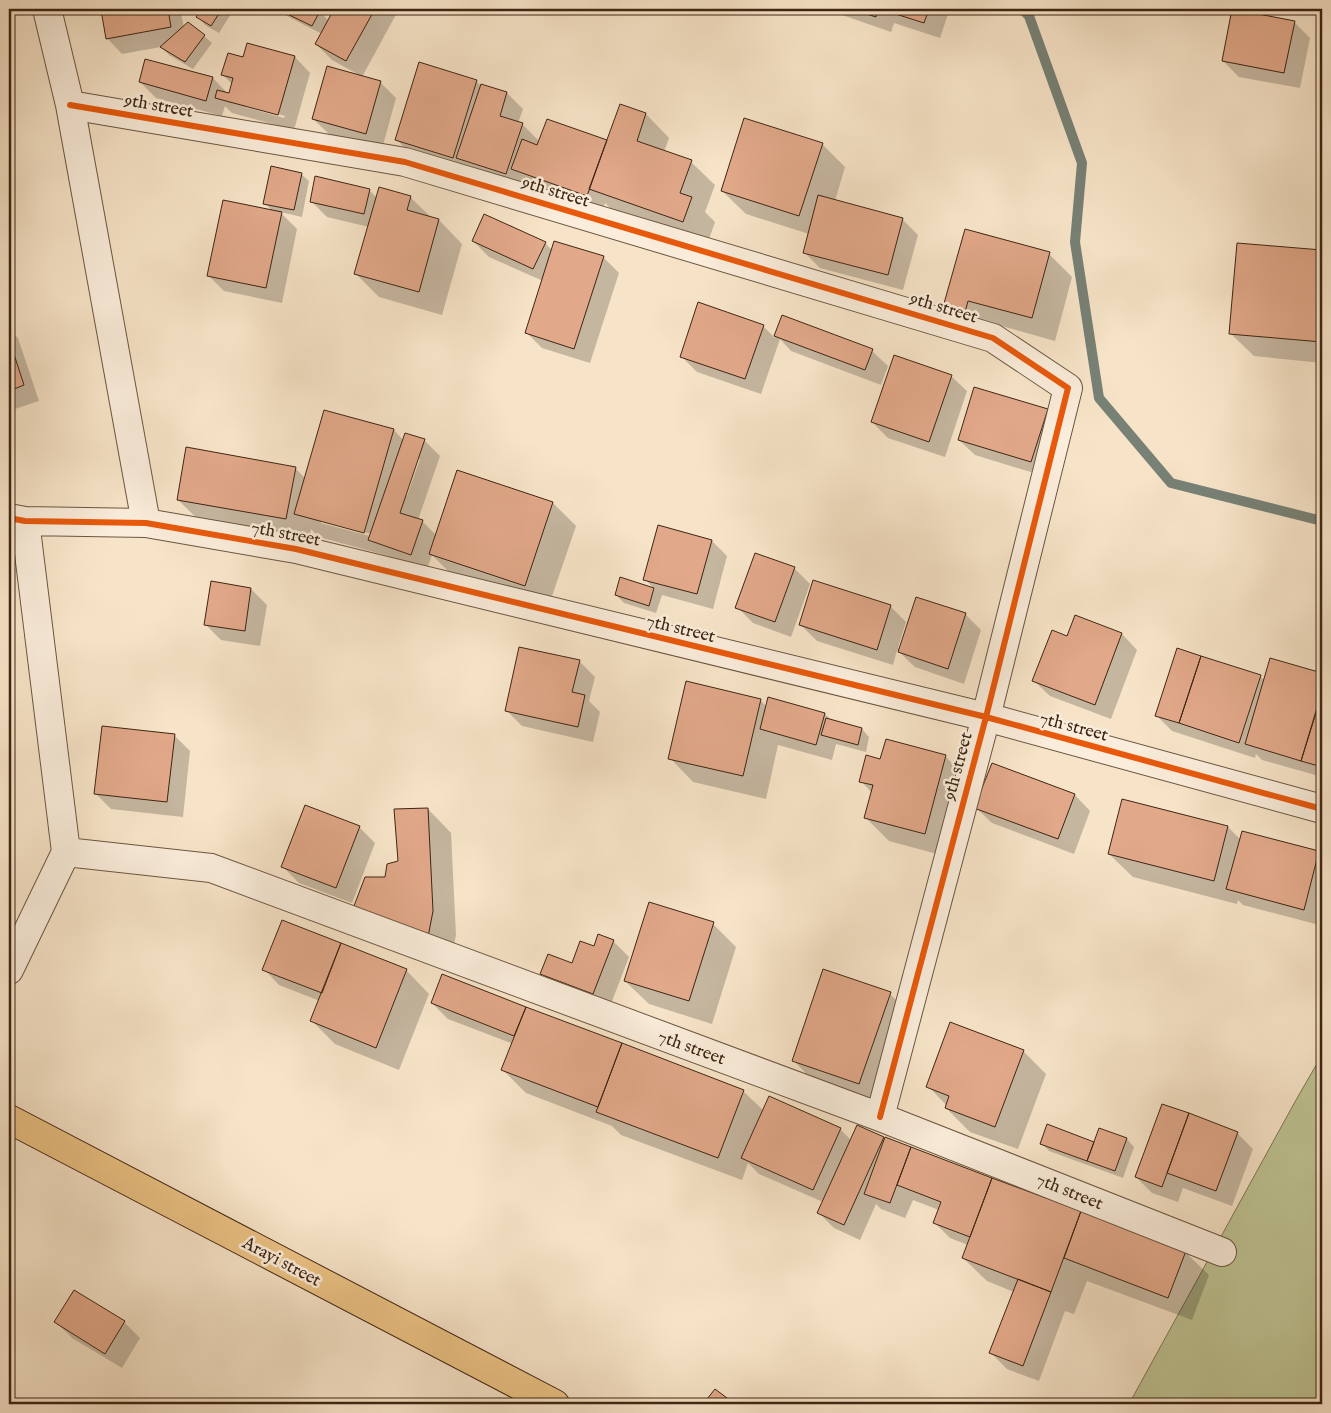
<svg xmlns="http://www.w3.org/2000/svg" width="1331" height="1413" font-family="'IM FELL English',serif">
	<rect width="100%" height="100%" fill="#f7e4c8"/>
	<filter id="stains"><feTurbulence type="fractalNoise" baseFrequency=".004" numOctaves="4"/><feColorMatrix values="0 0 0 0 .2 0 0 0 0 .09 0 0 0 0 .02 0 0 0 .5 -.17"/></filter>
	<radialGradient id="worn" r=".72"><stop offset=".6" stop-color="#630" stop-opacity="0"/><stop offset="1" stop-color="#630" stop-opacity=".3"/></radialGradient>
	<path fill="#bfc494" stroke="#7e7454" d="M1322,1055V1404H1129L1296,1100Z"/>
	<path fill="#0003" fill-rule="evenodd" d="M102,9H180L184,28L204,36L212,43L193,69L169,55L161,47L122,54L107,38Z
		M202,9H234L219,33L205,25L198,17Z
		M276,9H314L320,12L329,21L335,9H399L362,77L380,82L396,98L382,149L329,134L313,119L361,76L332,60L316,44L322,34L281,13Z
		M825,9H947L949,11L940,38L894,23L891,32Z
		M1294,22L1310,38L1300,88L1239,77L1223,61Z
		M295,57L310,73L294,130L232,113L225,106L222,116L156,98L140,82L213,78L230,96L233,85L223,75L244,59ZM245,105L285,116L284,118L245,107Z
		M476,81L481,86L507,93L523,109L518,123L522,124L540,142H607L621,105L646,114L669,138L664,152L691,162L715,185L705,212L715,222L707,245L614,212L605,203L603,210L529,184L525,180L522,189L412,155L397,140Z
		M822,144L845,167L835,201L902,219L918,235L903,290L820,268L805,253L809,234L746,214L722,191Z
		M301,174L309,181L302,217L280,212L297,229L282,303L224,291L209,276L273,212L265,203Z
		M369,190L377,198L410,197L432,218L439,220L462,244L442,315L379,297L356,274L369,227L327,217L311,201Z
		M473,241L545,243L553,251L603,257L619,273L590,363L542,348L527,333L543,281L489,257Z
		M1239,244L1322,252V363L1254,356L1230,333Z
		M1049,254L1072,277L1055,341L991,323L943,314Z
		M783,316L872,351L888,366L881,385L791,351L780,339L761,394L697,372L681,356L763,326L775,338Z
		M9,329L18,338L39,401L15,409L9,403Z
		M951,376L967,391L945,457L888,438L872,422Z
		M1047,410L1063,426L1047,477L975,455L959,440Z
		M394,430L404,441L406,434L425,441L440,456L418,520L422,521L437,536L553,503L576,526L548,608L454,577L432,555L427,569L385,555L319,537L311,529L309,542L202,523L178,500L295,468L305,478ZM418,458L420,459L407,496L405,495ZM321,520L371,534L370,536L321,523Z
		M712,541L727,556L713,609L662,595L656,613L624,603L616,595L621,579L655,590L645,579Z
		M794,568L810,584L791,637L753,623L737,607Z
		M251,589L267,605L260,646L221,640L205,624Z
		M917,599L966,615L981,630L964,684L915,667L897,650L893,665L817,641L801,625L890,606L906,622L898,648L900,649Z
		M1076,617L1122,634L1137,650L1111,719L1050,696L1034,681L1068,638Z
		M1271,659L1322,674V780L1319,776L1262,760L1256,754L1255,758L1172,731L1156,715L1260,676L1265,681Z
		M579,661L595,677L589,701L600,712L593,742L522,726L506,710Z
		M769,699L825,714L831,720L862,729L869,737L866,752L836,744L832,760L778,745L766,799L693,782L670,758L760,700L767,707Z
		M174,735L190,751L183,817L111,809L95,793Z
		M945,756L969,780L948,857L889,841L866,818L872,793L861,781L881,761Z
		M992,765L1075,795L1090,811L1074,854L992,823L976,808Z
		M428,809L451,833L456,935L451,959L379,929L355,906L387,878L400,862Z
		M359,827L375,843L352,903L299,883L283,867Z
		M1228,827L1241,840L1318,852L1322,856V912L1319,925L1243,905L1238,900L1237,904L1133,877L1109,854Z
		M713,924L736,947L712,1024L649,1004L625,981Z
		M613,941L629,957L609,1009L557,990L542,974L572,964L594,947Z
		M264,969L406,970L429,994L399,1070L335,1044L312,1021L320,1001L279,985Z
		M890,994L914,1017L882,1106L816,1084L793,1060Z
		M432,1003L525,1008L743,1091L764,1111L840,1129L851,1140L883,1138L885,1141L886,1139L1185,1252L1209,1275L1192,1320L1087,1281L1074,1314L1065,1311L1039,1381L1007,1369L991,1353L1014,1292L987,1281L963,1258L968,1245L950,1238L934,1222L939,1210L913,1200L905,1218L881,1209L876,1204L860,1240L834,1228L818,1212L823,1202L759,1174L748,1163L742,1180L621,1135L612,1126L526,1093L503,1070L513,1044L448,1019Z
		M1023,1051L1046,1074L1018,1149L970,1132L946,1108L947,1106L928,1086Z
		M1100,1130L1127,1139L1134,1147L1123,1178L1049,1151L1041,1143L1095,1144Z
		M1237,1133L1253,1149L1232,1206L1183,1188L1178,1202L1152,1193L1136,1177Z
		M75,1292L124,1322L140,1338L122,1368L72,1338L56,1322Z"/>
	<g fill="none" stroke-linecap="round" stroke-linejoin="round">
		<path stroke="#778176" stroke-width="10" d="M1022,9L1029,16L1082,163L1075,242L1099,398L1171,483L1322,521"/>
	</g>
	<path fill="#e1a889" stroke="#3e2513" d="M110,9H168L171,27L106,39L101,10Z
		M201,9H222L211,26L196,17Z
		M277,9H317L320,11L312,26Z
		M334,9H375L346,61L315,44Z
		M851,9H878L876,17Z
		M880,9H929L924,23Z
		M1232,9L1295,21L1284,73L1222,61Z
		M188,22L205,35L185,62L160,47Z
		M247,43L295,56L278,115L215,98L217,90L229,93L233,78L221,75L228,53L243,57Z
		M145,59L213,77L206,101L139,82Z
		M419,62L477,80L453,158L395,140Z
		M327,66L381,81L366,134L312,119Z
		M481,84L507,92L500,116L523,123L506,174L456,158Z
		M620,104L646,113L637,141L692,160L680,193L692,197L683,222L589,189Z
		M744,118L823,143L799,216L721,191Z
		M547,119L607,140L587,196L511,169L522,139L537,145Z
		M271,166L302,173L294,210L263,204Z
		M315,176L370,189L364,214L310,202Z
		M379,187L411,196L407,210L439,219L419,292L354,274Z
		M818,195L903,218L888,275L803,253Z
		M223,200L282,212L266,288L207,276Z
		M484,214L546,242L533,269L472,241Z
		M965,229L1050,252L1032,318L968,301L963,320L941,314Z
		M554,241L604,256L574,349L525,333Z
		M1237,243L1322,250V342L1229,334Z
		M698,302L764,325L745,379L680,357Z
		M782,315L873,349L865,370L774,336Z
		M9,339L24,385L9,391Z
		M894,355L952,375L929,442L871,422Z
		M974,387L1048,409L1031,462L958,440Z
		M324,410L394,429L364,533L294,514Z
		M405,433L425,439L400,513L423,520L411,555L368,540Z
		M186,447L296,467L286,519L177,500Z
		M457,470L553,502L525,586L429,554Z
		M658,525L712,540L697,594L643,580Z
		M755,553L795,567L775,622L735,608Z
		M620,577L654,588L649,606L615,595Z
		M813,580L891,605L877,650L799,625Z
		M211,581L251,588L245,631L204,625Z
		M916,597L966,613L948,669L898,652Z
		M1075,615L1122,633L1095,705L1032,681L1052,630L1067,636Z
		M519,647L580,660L572,692L585,695L578,727L505,711Z
		M1177,648L1201,656L1179,723L1155,716Z
		M1201,656L1261,675L1239,743L1179,723Z
		M1270,658L1322,673V691L1301,761L1245,744Z
		M686,681L761,699L743,776L668,759Z
		M768,697L825,713L816,745L760,729Z
		M1321,697H1322V767L1301,761Z
		M826,718L862,728L858,745L821,735Z
		M102,726L175,734L167,802L94,794Z
		M886,739L946,755L925,834L864,818L873,785L859,782L866,755L880,759Z
		M992,763L1075,794L1058,839L974,808Z
		M1122,799L1228,826L1214,881L1108,854Z
		M305,805L360,826L336,888L281,867Z
		M428,808L433,911L428,937L354,906L365,877H385L387,864L398,861L394,809Z
		M1242,831L1319,851L1304,910L1226,889Z
		M649,902L714,922L689,1001L624,981Z
		M282,920L341,943L322,993L262,970Z
		M598,934L614,940L593,994L540,974L548,954L572,963L580,941L594,946Z
		M341,943L407,969L376,1048L310,1021Z
		M823,969L891,992L859,1084L792,1061Z
		M442,974L526,1007L514,1036L431,1003Z
		M526,1007L622,1043L598,1107L501,1070Z
		M950,1022L1024,1050L995,1127L945,1108L949,1096L926,1087Z
		M622,1043L744,1090L718,1158L596,1112Z
		M769,1096L841,1128L813,1190L741,1158Z
		M1162,1104L1189,1113L1162,1187L1135,1177Z
		M1189,1113L1238,1132L1216,1191L1167,1173Z
		M1047,1124L1094,1142L1087,1161L1040,1144Z
		M857,1125L884,1137L844,1225L817,1213Z
		M1099,1128L1127,1138L1115,1171L1087,1161Z
		M885,1137L911,1147L890,1203L864,1194Z
		M911,1147L992,1178L970,1237L933,1223L941,1202L897,1185Z
		M992,1178L1081,1211L1051,1292L962,1258Z
		M1081,1211L1186,1251L1168,1298L1064,1258Z
		M1018,1279L1051,1292L1023,1366L989,1353Z
		M74,1290L125,1321L105,1354L54,1322Z
		M715,1389L731,1401L729,1404H703Z"/>
	<g fill="none" stroke-linecap="round" stroke-linejoin="round">
		<g stroke="#6c5540" stroke-width="30">
			<path id="minor" d="M47,9L70,105L146,523
				M70,105L405,162L993,338L1068,388L986,717L880,1117
				M9,518L25,521L146,523L296,549L986,717L1322,809
				M66,852L211,868L880,1117L1222,1252
				M9,970L66,852L25,521"/>
		</g>
		<g stroke="#3e2513" stroke-width="30">
			<path id="major" d="M9,1119L555,1404"/>
		</g>
		<use href="#minor" stroke="#faeddb" stroke-width="28"/>
		<use href="#major" stroke="#ecc284" stroke-width="28"/>
		<g stroke="#faeddb" stroke-width="9">
			<path id="cycleway" d="M70,105L405,162L993,338L1068,388L986,717L880,1117
				M9,518L25,521L146,523L296,549L986,717L1322,809"/>
		</g>
		<use href="#cycleway" stroke="#e8590c" stroke-width="6"/>
	</g>
	<g text-anchor="middle" stroke-width="5" stroke-linejoin="round" paint-order="stroke">
		<g font-size="18" fill="#3e2513" stroke="#faeddb">
			<text transform="translate(159 105) rotate(10)" y="6">9th street</text>
			<text transform="translate(556 191) rotate(17)" y="6">9th street</text>
			<text transform="translate(944 307) rotate(17)" y="6">9th street</text>
			<text transform="translate(286 533) rotate(11)" y="6">7th street</text>
			<text transform="translate(681 628) rotate(14)" y="6">7th street</text>
			<text transform="translate(1074 726) rotate(15)" y="6">7th street</text>
			<text transform="translate(957 766) rotate(-75)" y="6">9th street</text>
			<text transform="translate(692 1047) rotate(20)" y="6">7th street</text>
			<text transform="translate(1070 1191) rotate(22)" y="6">7th street</text>
			<text transform="translate(282 1261) rotate(28)" y="6">Arayi street</text>
		</g>
	</g>
	<rect width="1331" height="1413" fill="none" stroke="#f7e4c8" stroke-width="30"/>
	<rect x="10" y="10" width="1311" height="1393" fill="none" stroke="#3e2513" stroke-width="2.5"/>
	<rect x="15" y="15" width="1301" height="1383" fill="none" stroke="#3e2513"/>
	<rect width="100%" height="100%" filter="url(#stains)"/>
	<rect width="100%" height="100%" fill="url(#worn)"/>
</svg>
